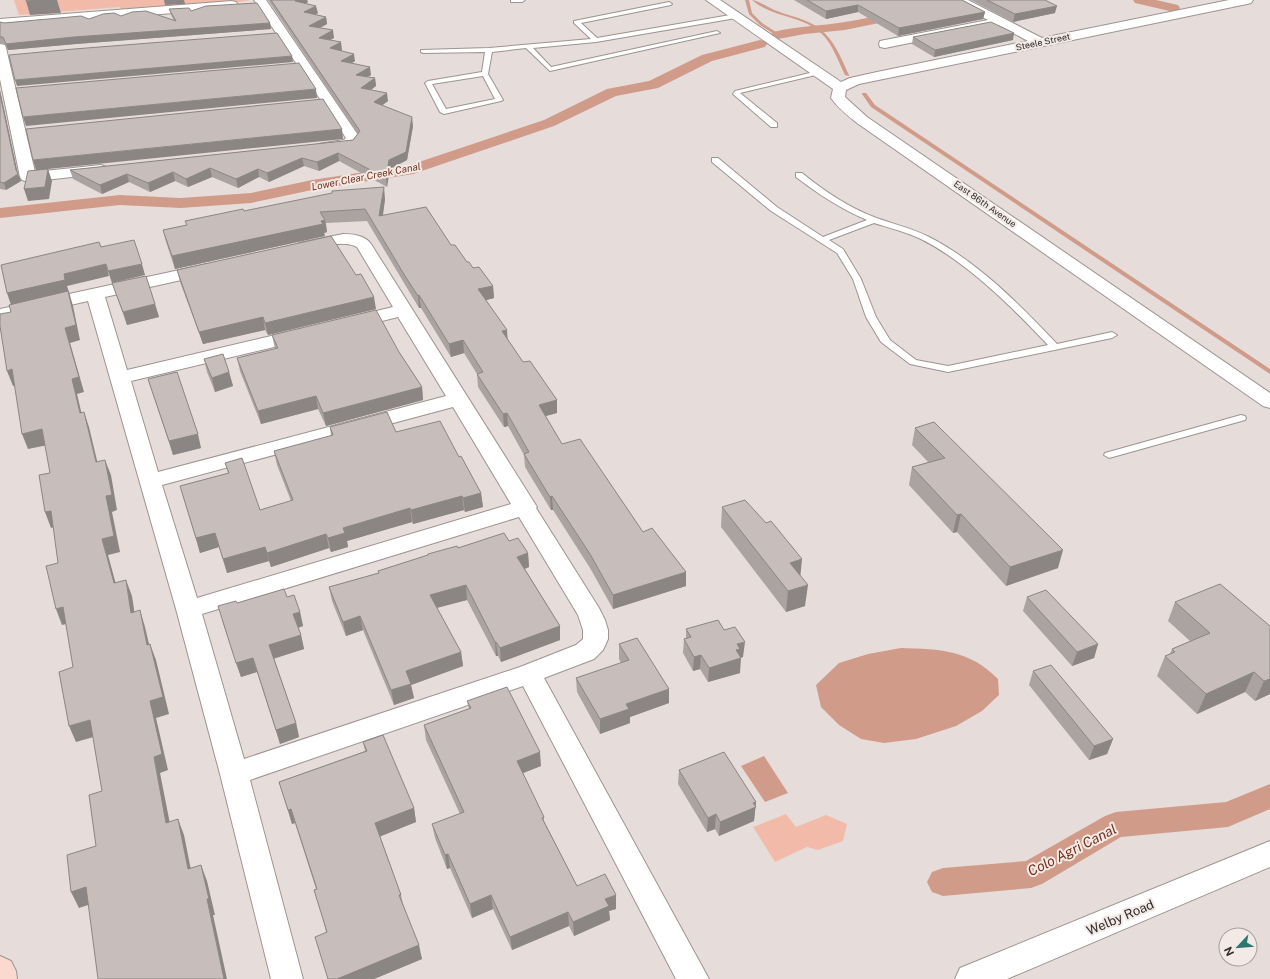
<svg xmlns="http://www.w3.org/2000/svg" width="1270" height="979" font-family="'Public Sans',sans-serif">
	<rect width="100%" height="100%" fill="#e6ddda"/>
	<path fill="#f2bba9" d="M14,0H250L240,2L121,12L120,7L19,15Z
		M786,814L796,827L826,815L847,824L843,841L818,850L807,847L775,862L753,827Z"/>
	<path fill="#d19b8a" d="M901,648C940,649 970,650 998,679L999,695L982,711L956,726L916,739L884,743L861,739L839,725L821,707L816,685L839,663L868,654Z
		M764,756L788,793L765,802L741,766Z"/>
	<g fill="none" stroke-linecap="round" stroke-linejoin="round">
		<path fill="#d19b8a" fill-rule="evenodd" d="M745,0H749L752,13L762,23L779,34V36H777L760,25L749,14Z
			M752,0C758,0 770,9 777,11C787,15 797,17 806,21C831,31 839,53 849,75V76L845,75C838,61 833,45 822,34C803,15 772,18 752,0Z
			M862,93H866L875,105L1270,369V374L871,107L862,94Z"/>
		<path fill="#d19b8a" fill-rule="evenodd" d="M1133,0H1156L1178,5L1180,8L1178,11L1174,12L1135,3Z
			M903,10L908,11L909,14L908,17L845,30L805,34L778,39L773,38L771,35L773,32C797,26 821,26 845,22C864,19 884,14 903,10Z
			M760,40L765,41L767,44L765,47L712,61L658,88L616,96L554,126L413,174L312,190L251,203L181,208L120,205L0,218V208L120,195L181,198L251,193L312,180L410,165L544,120L607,89L649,81L702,55Z
			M1270,784V809L1228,827L1121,837L1042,884L1031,888L943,896L932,892L927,882L932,872L943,868L1026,861L1105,816L1116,812L1226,802Z"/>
		<g stroke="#9c9491" stroke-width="2">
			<path id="service" d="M511,0H525L522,2H511Z
				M669,2L672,4L671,5L581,23L597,38L736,14L739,16L736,18L596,42L533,48L551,67L717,31L720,33L550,71L526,48L492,52L488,74L503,100L501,101L444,114L440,112L425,83L428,81L482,72L485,52L423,53L421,52V50L489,48L591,39L574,23V21ZM483,76L495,99L446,109L432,84Z
				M818,71L820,72V74L740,93L777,123V127H771L733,94L735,91Z
				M712,158H718L777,207L823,237L867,220C841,209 818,194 796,177V173H802C824,191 848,207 874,217C892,224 912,228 929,237C978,262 1019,304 1057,344L1112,332L1117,335L1112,338L948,372L910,364L881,342L866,317L853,279L837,253L771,211L712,162ZM874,223C890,228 906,232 921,239C967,262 1013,308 1048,345L948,366L916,360L890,340L876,317L861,279L843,249L829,240Z
				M1241,415L1245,416L1246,418L1245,420L1109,458L1104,455L1105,453Z"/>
		</g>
		<g stroke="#9c9491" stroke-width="2">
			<path id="minor" d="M254,0H266L360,138L354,147L324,151L319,150L317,147L319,144L344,140L346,138Z
				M706,0H720L841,82L850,78L877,72L1028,41L998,25L885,48L880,47L879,44L880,41L885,40L988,20L955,3L953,0H968L1042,38L1229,0H1253L1251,3L1247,4L859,84L846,90L845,97L867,117L1270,393V408L1263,406L857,123C847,115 838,108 831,98L833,89Z
				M232,1L236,2L238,5L236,8L0,27V19Z
				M0,44L5,45L6,48L35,172L101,165L106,167L109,170L106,173L28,182L22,180L20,177L0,79Z
				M343,234C352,234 365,235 371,244L537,507L536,508L599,608L605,620L608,630V639L603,650L594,659L544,678L709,979H676L523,686L250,780L303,979H271L220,774L176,609L88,301L0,321V309L207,264L213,265L216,269L213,273L105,297L127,370L301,329L308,331L310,335L308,339L131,381L158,472L446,396L398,317L350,329L343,327L341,323L343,319L393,307L357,247C341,239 321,248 305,252L299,251L296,247L299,243ZM453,407L511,504L197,598L162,485ZM519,517L578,615L583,630V639L576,645L520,667L244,759L202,614Z
				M1270,841V867L1007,979H955L960,968Z"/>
		</g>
		<g stroke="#9c9491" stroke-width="2">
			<path id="secondary" d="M0,956L11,961L16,971L17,979H0Z"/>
		</g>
		<use href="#service" fill="#fff" fill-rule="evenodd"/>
		<use href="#minor" fill="#fff" fill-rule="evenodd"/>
		<use href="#secondary" fill="#fad9ce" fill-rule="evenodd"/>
	</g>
	<path fill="#aba3a1" d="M268,0H307L308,2L305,4L318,13L315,15L326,17L327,24L320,28L334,38L330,40L342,50H341L355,61L352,63L371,75L367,77L375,78L376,86L371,90L388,101L382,105L413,126L407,160L390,169L387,187L339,161L319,171L304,166L269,182L259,177L238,188L212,177L188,187L175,181L150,192L129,182L102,194L73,179L70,170L353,140L358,134Z
		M794,0H962L985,12L983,19L898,36L858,12L826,19Z
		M971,0H1045L1055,13L1013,22Z
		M169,9L191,11L270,23L271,29L76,44L8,50L5,44L0,43V22L4,23L89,19L121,16L174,21L171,15Z
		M913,37L1013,40L934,57L912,44Z
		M0,90L17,172L21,181L6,190L0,189Z
		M385,199L383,215L451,245L467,262L493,286L494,298L486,300L507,339L523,362L557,400V413L545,416L562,444L643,532L686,586L613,609L590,568L553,510H551L525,467L524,455L508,426L504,427L478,387L477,374L464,353L451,357L421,308H419L407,288L367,221L326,223L327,232L324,233L325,236L175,269L166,242L163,230L187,225L185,221L244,211Z
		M177,270L376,309L268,335L265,330L203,344L180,282Z
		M112,283L155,304L159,317L127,325Z
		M272,335L399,352L422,387L423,400L326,426L318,409L261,424L240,371L237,358L275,349Z
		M204,359L229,372L233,386L215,392L207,372Z
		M148,379L201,448L173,455Z
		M330,427L396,432L459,457L481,493L483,507L465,512L464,510L413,524L412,522L347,541L348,547L331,552L329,548L271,567L269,561L227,573L219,547L200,553L180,486L228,473L225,463L260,510L291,501L277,465L274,451L331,436Z
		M915,428L1058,568L1006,586L957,532L953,533L909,485L912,467L928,462L912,445Z
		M722,507L800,576L805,606L786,612L721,527Z
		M509,541L528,553L529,567L525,569L560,626V640L501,662L498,656H496L467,600L437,608L461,652L463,666L411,685L414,698L394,705L363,630L346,636L332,601L329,587L378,573V571L428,555V554L458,548Z
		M287,597L300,612L303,626L298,628L301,635L304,649L274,658L296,723L299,737L280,744L257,672L241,677L222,620Z
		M1027,597L1098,644L1094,658L1072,666L1023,611Z
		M1175,602L1270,626V694L1255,701L1245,692L1197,714L1157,676L1165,656L1170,654L1172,649L1190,641L1168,621Z
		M686,629L724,630L743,657L740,658V673L708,682L700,669L693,671L683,653L684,639L686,638Z
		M619,644L669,703L630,717V723L600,734L577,692L576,678L621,663L619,659Z
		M1033,671L1113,739L1107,754L1089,760L1029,685Z
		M467,701L541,766L523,773L544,817V821L577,886L616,909L609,911L610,920L574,936L569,926L512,950L493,909L472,918L450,868L447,869L435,838L432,824L460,814L426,740L424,725L469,709Z
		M363,742L414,808L416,822L380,836L401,895L403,904L422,959L374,979H328L326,932L316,889L295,823L292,824L279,782L365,751Z
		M679,770L756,802L754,821L719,836L715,829L707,832L678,784Z"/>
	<path fill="#8b8583" d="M43,0H57L61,13L30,15L26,1Z
		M164,0H184L185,4L165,5Z
		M297,0H307L308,2L296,9L295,1Z
		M858,5V12L826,19V11Z
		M316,6L318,13L305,20L304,12Z
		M1057,6L1055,13L1013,22L1015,14Z
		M985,12L983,19L898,36L899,28Z
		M326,17L327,24L310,33L309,26Z
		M270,23L271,29L76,44L8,50L6,44L74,37Z
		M333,30L334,38L320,45L319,38Z
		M1014,33L1013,40L934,57L935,50Z
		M341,42L342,50L332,56L330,48Z
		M354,54L355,61L342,69L341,61Z
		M292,56L293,62L17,86L15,80Z
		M370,67L371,75L357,83L356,75Z
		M375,78L376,86L362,96L361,88Z
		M316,89L317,98L26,126L23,117Z
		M0,90L18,174L21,181L6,190L4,183L16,170L0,94Z
		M387,93L388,101L376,110L374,102Z
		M412,117L413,126L407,160L390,169L387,187L386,178L389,160Z
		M342,129L343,139L48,169L52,181L49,199L28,201L24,189L36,170L33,160Z
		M338,153L339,161L319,171L317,162Z
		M302,158L304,166L269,182L267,173Z
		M210,168L212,177L188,187L186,179Z
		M258,169L259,177L238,188L236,179Z
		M173,172L175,181L150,192L148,183Z
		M127,174L129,182L102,194L100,185Z
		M384,187L385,199L381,228L379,216Z
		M325,220L327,232L324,233L325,236L175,269L172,256Z
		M106,264L109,276L67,286L69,292L73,306L80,340L70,343L84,392L77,394L85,428L80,413L72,379L11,305L7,293L64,274Z
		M142,264L145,275L112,283L108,271Z
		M493,286L494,298L479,302L478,289Z
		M419,295L421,308H419L418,296Z
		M374,297L376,309L268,335L265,323Z
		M155,304L159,317L127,325L123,312Z
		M263,317L265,330L203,344L199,332Z
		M507,330L508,343L502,331Z
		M463,340L464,353L451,357L449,344Z
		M12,369L18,385L13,386L7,371Z
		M229,372L233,386L215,392L212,378Z
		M422,387L423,400L326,426L323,413Z
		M316,396L318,409L261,424L258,411Z
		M557,400V413L539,418V405Z
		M84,412L89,427L101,477L96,462Z
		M507,413L508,426L504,427L503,414Z
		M42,429L48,445L28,449L22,434Z
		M198,434L201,448L173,455L169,441Z
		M105,460L111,475L117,510L112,512L120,552L108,555L120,599L114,583L102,539Z
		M481,493L483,507L465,512L463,498Z
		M462,496L464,510L413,524L411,510Z
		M552,496L553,510H551L550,497Z
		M410,508L412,522L347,541L348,547L331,552L328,538L343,528Z
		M51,511L57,526L51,528L45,512Z
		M961,514L957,532L953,533L957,515Z
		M215,533L219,547L200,553L196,538Z
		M326,534L329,548L271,567L267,553Z
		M265,547L269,561L227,573L223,559Z
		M1063,550L1058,568L1006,586L1010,567Z
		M528,553L529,567L518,571L517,557Z
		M802,559L800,580L790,563Z
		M686,572V586L613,609V595Z
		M126,580L132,596L137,629L131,613Z
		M466,585L467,600L432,609L430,595Z
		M808,585L805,606L786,612L788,591Z
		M63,607L70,623L62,625L56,609Z
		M140,610L145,627L153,661L147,645Z
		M300,612L303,626L297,628L293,614Z
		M360,616L363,630L346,636L343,622Z
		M560,626V640L501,662L500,648Z
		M301,635L304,649L273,659L269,645Z
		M495,642H496L498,656H496Z
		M745,642L743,657L740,658H741L740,673L708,682L709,668L737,644Z
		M150,644L156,660L169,714L156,718L168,770L160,773L173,839L166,823L154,757L150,701Z
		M1098,644L1094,658L1072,666L1077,652Z
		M461,652L463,666L411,685L414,698L394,705L391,690L406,671Z
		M701,655L700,669L693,671L694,657Z
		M253,658L257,672L241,677L236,663Z
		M1254,672L1245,692L1197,714L1206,694Z
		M1270,679V694L1255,701L1264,681Z
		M669,689V703L630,717V723L600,734V719L626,704Z
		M90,720L97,736L76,742L69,726Z
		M296,723L299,737L280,744L276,730Z
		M1113,739L1107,754L1089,760L1094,746Z
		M540,752L541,766L518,775L517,761Z
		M756,802L754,821L719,836L720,822Z
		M414,808L416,822L379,837L375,823Z
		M291,809L295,823L292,824L288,810Z
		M716,814L715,829L707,832L708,818Z
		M178,819L184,835L194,885L188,869Z
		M448,854L450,868L447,869L445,855Z
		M201,865L207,881L215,915H213L227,979H224L207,899Z
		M86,887L94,903L79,908L71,892Z
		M491,895L493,909L472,918L470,904Z
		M616,895V909L609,911L610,920L574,936L573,922L605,899Z
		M568,912L569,926L512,950L510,937Z
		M419,945L422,959L374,979H337Z"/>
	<path fill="#c7bebb" stroke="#8b8583" d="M26,0H43L26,1Z
		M271,0H297L295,1L316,6L304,12L326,17L309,26L333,30L319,38L341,42L330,48L354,54L341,61L370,67L356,75L375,78L361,88L387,93L374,102L412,117L406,152L389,160L386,178L338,153L317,162L302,158L267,173L258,169L236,179L210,168L186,179L173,172L148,183L127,174L100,185L70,170L353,140L360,131Z
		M807,0H962L985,12L899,28L858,5L826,11Z
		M987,0H1045L1057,6L1015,14Z
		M257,3L270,23L74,37L6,44L3,37H0V22L4,23L81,16L89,19L103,14L114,13L121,16L132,12L146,11L176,21L169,9L189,8L191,11L206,6Z
		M991,22L1014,33L935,50L913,37Z
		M277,33L292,56L15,80L9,55L74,49Z
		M299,63L316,89L23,117L16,88Z
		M0,94L16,170L18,174L4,183L0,182Z
		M323,99L342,129L33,160L26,129Z
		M48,169L45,187L24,189L28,171Z
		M384,187L379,216L426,207L451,245H455L467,262H469L473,268L479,267L493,286L478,289L507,330L502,331L523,362L530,361L557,400L539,405L562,444L580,439L643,532L652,528L686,572L613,595L590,554L552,496L550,497L524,454L529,452L507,413L503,414L477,374L483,372L463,340L449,344L419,295L418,296L405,276L365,209L320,212L325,220L321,221L323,224L172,256L163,230L187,225L185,221L243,209L244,211L332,193V191Z
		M331,236L356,275L361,274L374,297L265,323L263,317L199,332L177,270Z
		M134,240L142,264L108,271L106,264L64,274L65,280L7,293L1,265L99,242L101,247Z
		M146,276L155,304L123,312L112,283Z
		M68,291L76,325L65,328L79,377L72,379L80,413L84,412L96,462L105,460L112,495L106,496L114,536L102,539L114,583L126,580L131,613L140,610L147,645L150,644L163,697L150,701L162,754L154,757L166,823L178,819L188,869L201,865L209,899H207L224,979H98L86,887L71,892L67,855L96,846L89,795L102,791L90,720L69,726L59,672L73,667L63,607L56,609L46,566L58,563L51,511L45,512L39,475L50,473L42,429L22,434L12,369L7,371L0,326V314L11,312L9,305Z
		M376,310L399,352L422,387L323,413L316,396L258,411L237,358L278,348L272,335Z
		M223,354L229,372L212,378L204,359Z
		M177,372L198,434L169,441L148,379Z
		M387,412L396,432L440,421L459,457L461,456L481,493L463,498L462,496L411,510L410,508L343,528L345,533L328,538L326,534L267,553L265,547L223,559L215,533L196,538L180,486L229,473L225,463L242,458L260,510L293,500L274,451L333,435L330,427Z
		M934,422L1063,550L1010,567L961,514L957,515L912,467L945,458L915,428Z
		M745,500L766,523L771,521L802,559L790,563L808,585L788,591L722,507Z
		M504,533L509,541L518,538L528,553L517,557L560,626L500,648L496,642H495L466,585L430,595L461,652L406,671L411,684L391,690L360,616L343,622L329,587L379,573L378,571L428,555V554L457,546L458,548Z
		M1220,584L1270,626V679L1264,681L1254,672L1206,694L1165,656L1175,652L1172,649L1210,633L1175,602Z
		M284,589L287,597L294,595L300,612L293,614L301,635L269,645L296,723L276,730L253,658L236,663L218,606L236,601L237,603Z
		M1046,590L1098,644L1077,652L1027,597Z
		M718,620L724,630L735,627L745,642L737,644L740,649L736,650L741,658L709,668L701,655L694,657L684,639L691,637L686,629Z
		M637,638L669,689L626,704L629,709L600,719L576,678L629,660L619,644Z
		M1051,665L1113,739L1094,746L1033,671Z
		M507,687L540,752L517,761L544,817L542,818L577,886L605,874L616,895L605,899L609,906L573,922L568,912L510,937L491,895L470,904L448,854L445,855L432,824L464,812L424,725L471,708L467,701Z
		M383,735L414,808L375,823L401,895H399L419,945L337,979H328L315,937L327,932L314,890L317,889L291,809L288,810L279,782L367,751L363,742Z
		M724,752L756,802L753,803L756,807L720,822L716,814L708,818L679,770Z"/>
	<g text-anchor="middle" stroke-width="4" stroke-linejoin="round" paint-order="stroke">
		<g font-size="9" fill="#2f2c2a" stroke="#f3eae7">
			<text transform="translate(1043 42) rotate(-12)" y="3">Steele Street</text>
			<text transform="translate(985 204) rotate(35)" y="3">East 86th Avenue</text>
		</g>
		<g font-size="10" font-style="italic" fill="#72301b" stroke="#f3eae7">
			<text transform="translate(366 176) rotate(-11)" y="4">Lower Clear Creek Canal</text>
		</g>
		<g font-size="13" fill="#2f2c2a" stroke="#f3eae7">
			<text transform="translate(1120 917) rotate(-23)" y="5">Welby Road</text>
		</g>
		<g font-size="14" font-style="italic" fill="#72301b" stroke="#f3eae7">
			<text transform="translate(1072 850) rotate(-27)" y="5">Colo Agri Canal</text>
		</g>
	</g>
	<g transform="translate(1238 947) rotate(244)"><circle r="19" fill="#f3eae7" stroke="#a59e9b"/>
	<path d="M0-3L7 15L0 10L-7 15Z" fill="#2d7670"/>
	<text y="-6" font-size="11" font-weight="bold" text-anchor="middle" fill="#2f2c2a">N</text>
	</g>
</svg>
